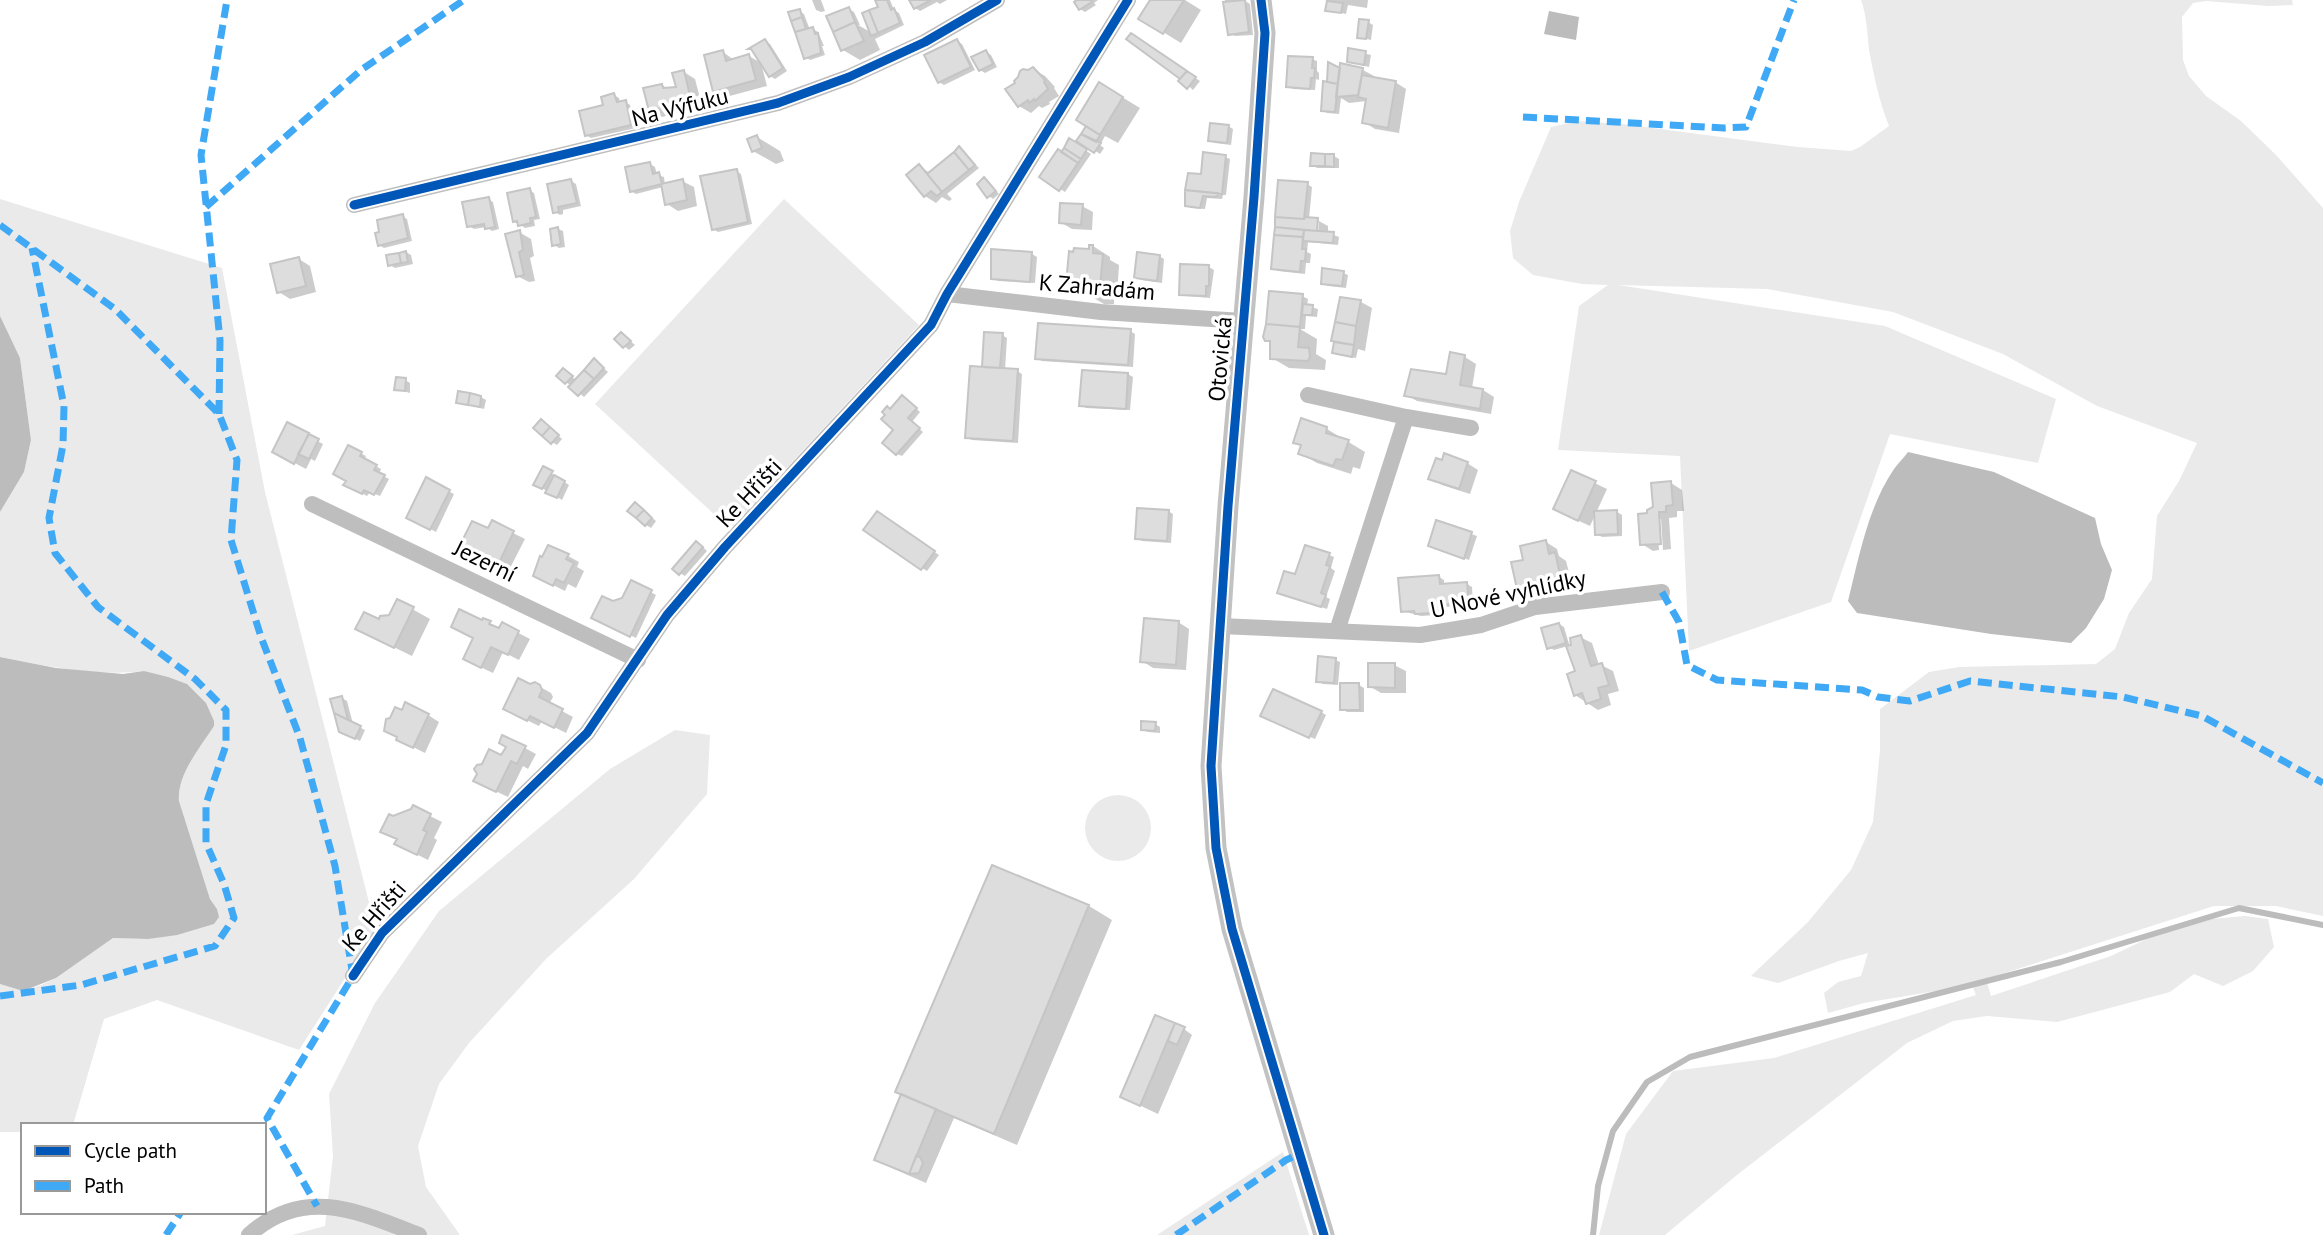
<svg xmlns="http://www.w3.org/2000/svg" width="2323" height="1235" font-family="'PT Sans',sans-serif">
	<rect width="100%" height="100%" fill="#fff"/>
	<path fill="#eaeaea" d="M1861,0H2292L2293,5L2268,6L2206,1L2193,3L2182,17L2183,60L2189,76L2206,96L2241,121L2276,155L2323,208V916L2276,906H2214L1986,979L1991,996L2111,956L2155,935L2212,919L2245,916L2268,919L2274,947L2253,971L2223,986L2194,974L2170,992L2057,1022L1987,1016L1953,1021L1907,1043L1737,1175L1665,1235H1599L1626,1134L1673,1071L1774,1058L1976,995L1972,985L1864,1003L1828,1013L1824,993L1838,982L1861,976L1868,953L1839,961L1778,983L1751,976L1808,922L1851,870L1873,822L1880,750V709L1929,672L1959,667L2096,664L2115,649L2129,613L2152,579L2157,516L2179,481L2197,443L2097,406L2003,354L1893,312L1767,289L1618,285L1885,326L2056,399L2038,463L1890,434L1831,602L1689,651L1680,456L1558,450L1579,306L1608,285L1582,284L1533,275L1513,258L1510,231L1519,202L1551,127L1577,121L1622,124L1798,147L1851,151L1860,147L1889,126C1879,101 1874,76 1869,50C1867,32 1867,17 1861,0Z
		M0,199L222,268L265,492L376,930L299,1050L157,1000L104,1019L73,1125H23V1132H0V984L23,991L41,985L56,978L113,938L148,939L214,924L217,909L210,899L179,801C177,773 200,748 214,726L145,671C96,677 47,666 0,657V512L24,472L31,440L20,358L0,317Z
		M784,199L919,325L730,529L595,404Z
		M675,730L710,735L707,794L634,879L546,959L469,1043L439,1084L418,1146L426,1187L460,1235H292L325,1226L333,1156L329,1094L375,1003L439,911L610,769Z
		M1085 828a33 33 0 1 1 66 0a33 33 0 1 1-66 0Z
		M1283,1152L1309,1235H1157Z"/>
	<path fill="#bcbcbc" d="M1549,11L1579,17L1576,40L1544,34Z
		M0,316L20,358L31,440L24,472L0,512Z
		M1908,452L1994,472L2095,518L2101,544L2112,570L2104,599L2086,628L2071,643L1991,634L1857,613L1848,601C1859,557 1868,507 1894,469C1898,463 1904,458 1908,452Z
		M0,657L56,668L123,674L144,671L168,677L187,684L206,703L214,721V726C200,748 177,774 179,801L210,899L217,909L219,917L214,924L177,935L148,939L113,938L56,978L23,991L0,984Z"/>
	<path fill="#0003" fill-rule="evenodd" d="M812,0H821L825,11L821,12L816,10Z
		M877,0H890L894,10L899,13L904,25L875,39L880,50L860,60L843,50L849,9L854,12L860,25H858L872,33L881,8Z
		M911,0H947L940,4L937,2L920,11L915,8Z
		M1074,0H1098L1094,3L1096,5L1085,12L1080,9Z
		M1152,0H1185L1201,10L1181,43L1140,18Z
		M1225,0H1236L1232,2L1245,1L1250,4L1253,35L1235,36L1229,33Z
		M1325,0H1368L1367,8L1348,5L1346,14L1327,10L1328,2Z
		M799,11L804,14L810,30L813,29L818,32L824,46H822L825,55L810,60L805,57Z
		M1368,22L1373,25L1371,40L1359,37Z
		M765,41L770,44L787,71L775,79L770,76Z
		M957,41L962,44L975,70L944,85L939,82Z
		M1142,42L1197,79L1200,81L1193,90Z
		M1350,50L1371,55L1369,67L1349,62Z
		M723,52L734,60L749,56L761,63L767,86L726,97L714,91Z
		M986,52L991,55L997,67L985,73L980,70Z
		M1312,59L1317,61V71L1319,73V80L1316,79L1315,90L1293,89L1288,86Z
		M1342,65L1363,70L1374,76L1373,79L1395,82L1406,89L1399,133L1375,129L1364,122L1367,101L1349,103L1341,98L1339,114L1327,113L1322,110L1328,85L1341,71Z
		M1033,69L1045,76L1055,87L1054,88L1059,96L1049,102L1050,104L1042,108L1039,106L1031,113L1019,106L1017,83Z
		M684,72L695,79L702,106L662,117L651,110L662,85L668,89H678Z
		M1117,94L1140,108L1118,143L1105,136L1100,145L1104,148L1100,154L1079,140Z
		M614,95L619,98L620,103L625,102L630,105L636,128L591,138L586,135Z
		M1228,126L1233,129L1231,145L1215,143L1210,140Z
		M757,137L780,151L784,161L776,164L753,151Z
		M1070,140L1091,154L1065,192L1041,177L1062,154Z
		M959,148L979,168L947,194L952,199L949,201L942,197L936,203L925,196L919,166L930,173Z
		M1334,156L1339,159V168H1317L1312,165Z
		M1225,157L1230,159L1226,195H1223L1222,199L1207,198L1205,209L1191,208L1186,205L1202,176Z
		M650,164L655,167L657,175L664,177L665,185L682,181L694,187L697,206L678,211L667,204L663,187L636,194L631,191Z
		M736,171L741,174L752,224L718,232L713,229Z
		M985,179L999,194L993,199L989,196Z
		M571,181L576,184L581,206L563,210V214L560,215L555,212Z
		M1280,181L1307,184L1312,187L1309,219L1317,220L1328,226V233L1339,237L1338,245L1308,242L1307,252L1311,254L1310,263H1306L1305,274L1278,271L1273,268ZM1316,222H1319L1318,235H1314Z
		M529,190L534,193L540,219L534,220L535,226L525,228L515,221Z
		M488,199L493,202L499,229L492,231L486,227L474,229L469,226Z
		M1082,206L1093,212L1092,230L1072,229L1060,222Z
		M402,216L407,219L412,241L384,248L379,245Z
		M558,229L563,231L565,247L559,248L554,245Z
		M519,232L531,239L534,256L530,258L535,281L529,282L517,276Z
		M1093,246L1110,257V260L1119,265L1117,296L1105,295L1114,300V304H1104L1068,283Z
		M406,252L411,255L413,264L395,268L390,265Z
		M1032,254L1037,257L1035,283L998,281L993,278Z
		M1159,256L1164,259L1162,283L1141,280L1136,277Z
		M299,259L310,266L316,292L290,299L279,292Z
		M1209,267L1214,270L1210,298L1186,296L1181,294Z
		M1343,273L1348,275L1346,288L1328,286L1323,283Z
		M1302,296L1308,299L1307,306L1318,309L1317,317L1306,316L1305,329H1300L1317,339L1316,354L1326,360L1325,370L1289,368L1272,358V343L1266,340Z
		M1361,302L1372,308L1365,351L1358,349L1356,358L1339,355L1334,352L1336,342L1333,340Z
		M1130,331L1135,334L1133,367L1042,361L1037,358Z
		M622,334L635,345L629,350L616,339Z
		M1002,335L1007,338L1005,370L1017,371L1022,374L1018,443L972,440L967,437L983,369Z
		M1451,355L1465,357L1476,364L1472,388L1483,390L1494,397L1491,414L1417,401L1406,395L1448,376Z
		M599,364L608,372L584,397L558,375L568,373L576,380Z
		M1128,374L1133,377L1130,410L1086,408L1081,405Z
		M405,380L410,383V393L396,389Z
		M481,397L486,400L484,409L458,402Z
		M907,400L920,412L912,422L923,432L902,456L897,454L891,410Z
		M546,424L562,439L557,445L552,442Z
		M287,425L323,444L315,461L311,459L306,469L274,452Z
		M1327,429L1365,452L1360,469L1353,467L1351,474L1317,463L1300,453L1303,446L1295,442Z
		M348,447L366,456L364,460L381,469L379,474L389,479L380,496L370,492L367,496L346,485L348,480Z
		M1467,463L1478,470L1470,494L1442,485L1431,478Z
		M543,468L569,485L562,500L535,484Z
		M1572,472L1607,489L1596,513L1617,512L1622,515V536L1602,537L1597,534L1596,513L1590,526L1566,515Z
		M426,480L454,494L436,532L408,517Z
		M1671,483L1682,490L1684,511H1677V517L1669,518L1671,549L1663,550L1661,519H1657L1659,550L1653,551L1642,544L1649,515Z
		M640,507L656,521L651,528L646,525Z
		M1168,511L1173,514L1171,543L1142,541L1137,538Z
		M883,516L939,555L927,571L922,568Z
		M1437,522L1477,536L1469,560L1430,546Z
		M493,523L525,539L509,570L473,550Z
		M1546,542L1557,549L1559,556L1566,561L1572,584L1530,594L1518,587L1525,561Z
		M702,546L707,551L685,576L680,573Z
		M1329,555L1334,557L1331,568L1335,571L1326,597L1330,599L1327,609L1284,595L1296,576Z
		M568,556L579,562L577,567L584,571L576,588L568,584L565,591L547,582Z
		M1439,577L1444,580V586L1467,584L1472,587L1473,605L1446,607V611L1436,612V615L1421,616L1402,611Z
		M632,582L656,595L636,638L598,620L623,600Z
		M398,601L430,619L412,656L375,638L380,621L390,617Z
		M484,620L501,629L503,625L530,639L519,660L503,652L493,673L476,665Z
		M1178,622L1189,629L1186,670L1153,668L1142,661Z
		M1559,624L1564,627L1570,647L1580,637L1592,643L1599,665H1601L1613,671L1619,691L1608,694L1611,705L1598,710L1575,695L1577,672L1568,646L1554,650L1549,647Z
		M1335,660L1340,662L1338,685H1359L1364,688V712H1347L1342,709V685L1323,684L1318,681Z
		M1394,665L1406,671V693H1381L1369,686Z
		M535,684L551,693L553,697L549,704L573,717L566,733L542,721L539,726L516,715L530,686Z
		M342,698L347,701L353,724L365,730L360,741L346,734Z
		M1321,712L1326,715L1315,739L1267,718Z
		M428,715L439,722L425,753L409,745L399,737Z
		M1155,724L1160,727V733L1148,732L1143,729Z
		M525,748L536,754L528,769L523,766L508,797L487,787L502,758Z
		M414,808L442,822L434,838L437,840L428,860L408,850L394,837L393,818L413,811Z
		M993,867L1089,906L1112,920L1017,1145L954,1118L926,1183L894,1169L877,1159Z
		M1156,1017L1184,1029L1192,1035L1158,1114L1122,1097Z"/>
	<g fill="none" stroke-linecap="round" stroke-linejoin="round">
		<path stroke="#bcbcbc" stroke-width="6" d="M1593,1235L1598,1186L1613,1131L1647,1082L1690,1057L2061,962L2239,908L2323,925"/>
	</g>
	<path fill="#ddd" stroke="#c5c5c5" stroke-width="2" d="M875,0H887L891,10L894,8L900,23L878,33L869,10L878,7Z
		M909,0H931L914,9Z
		M1077,0H1091L1092,2L1079,10L1074,2Z
		M1150,0H1184L1163,34L1138,19Z
		M1245,0L1249,32L1228,35L1223,2Z
		M1327,1L1343,3L1341,13L1325,11Z
		M849,7L855,22L833,32L826,16Z
		M800,9L802,17L791,21L788,12Z
		M869,10L878,33L871,36L862,13Z
		M802,17L806,29L795,32L791,21Z
		M1359,19L1369,20L1366,39L1357,38Z
		M855,22L864,41L841,51L833,32Z
		M813,27L815,34L818,33L821,53L804,59L795,32Z
		M1131,33L1187,71L1180,79L1126,39Z
		M765,39L783,68L769,77L751,49H748Z
		M957,39L971,67L938,83L924,55Z
		M1348,48L1366,51L1364,65L1347,62Z
		M723,50L726,61L749,54L756,80L713,92L704,55Z
		M986,50L993,64L979,71L971,57Z
		M1288,56L1313,57L1312,68H1315L1314,78H1311L1310,89L1286,87Z
		M1328,62L1340,68L1338,84L1327,82Z
		M1340,63L1363,68L1358,95L1336,97Z
		M1033,67L1045,80L1044,82L1048,89L1035,101L1034,99L1029,103L1028,100L1018,107L1005,89L1015,83L1014,81L1018,77L1020,71L1023,69L1028,70Z
		M684,70L691,100L649,111L643,88L662,84L663,88L676,87L672,73Z
		M1187,71L1196,77L1187,89L1178,81Z
		M1362,75L1396,81L1388,128L1362,123L1366,99L1358,97Z
		M1323,81L1338,84L1335,112L1321,111Z
		M1099,82L1123,97L1100,135L1076,120Z
		M614,93L617,102L626,100L631,125L585,136L579,111L603,105L601,97Z
		M1210,123L1229,125L1227,143L1208,141Z
		M1086,126L1100,135L1096,142L1081,134Z
		M1081,134L1101,143L1094,153L1076,141Z
		M757,135L762,148L752,152L747,139Z
		M1069,138L1087,149L1081,159L1064,148Z
		M959,146L975,165L969,170L954,152Z
		M1064,148L1081,159L1078,163L1061,152Z
		M1058,149L1078,163L1059,191L1039,177Z
		M954,152L969,170L942,192L927,174Z
		M1203,152L1226,155L1222,194L1185,190L1188,173L1201,174Z
		M1311,153L1325,154V166H1310Z
		M1325,154H1334V167L1325,166Z
		M650,162L653,174L659,172L662,184L630,192L625,167Z
		M919,164L942,192L937,196L931,191L924,197L906,175Z
		M737,169L748,222L712,230L700,176Z
		M984,177L996,191L987,198L977,184Z
		M571,179L577,203L558,207L559,212L553,213L547,184Z
		M683,179L687,200L665,205L661,184Z
		M1278,180L1308,182L1304,219L1275,217Z
		M530,188L536,217L530,218L531,223L518,226L517,221L513,222L507,193Z
		M1185,190L1218,193L1216,197L1203,196L1200,208L1185,206Z
		M489,197L495,227L485,229L484,224L467,227L462,202Z
		M1060,203L1083,204L1081,225L1059,223Z
		M403,214L408,238L378,246L375,233L379,232L377,220Z
		M1275,217L1304,219L1305,217L1318,218L1317,231L1275,227Z
		M558,227L561,244L552,246L550,229Z
		M1275,227L1304,230L1303,237L1274,235Z
		M520,230L523,250L519,252L524,275L516,277L505,234Z
		M1304,230L1334,232L1333,243L1303,241Z
		M1274,235L1303,237L1302,249H1306L1305,261H1301L1300,272L1271,269Z
		M1089,245H1093V253L1103,254L1100,287L1089,286V288L1097,289V295H1085L1086,286L1066,284L1069,251L1073,252L1074,248L1089,249Z
		M991,249L1032,252L1030,282L991,279Z
		M406,251L408,262L401,263L399,253Z
		M1137,252L1160,255L1157,281L1134,278Z
		M399,253L401,263L388,266L386,255Z
		M299,257L306,286L277,293L270,264Z
		M1180,264L1209,265V286H1206V296L1179,295Z
		M1322,268L1344,271L1342,286L1321,284Z
		M1269,291L1303,294L1300,327L1266,324Z
		M1340,297L1361,300L1356,326L1335,322Z
		M1303,304L1313,305L1312,315H1302Z
		M1335,322L1356,326L1354,345L1331,341Z
		M1038,323L1131,329L1128,365L1035,359Z
		M1266,324L1300,327L1298,347L1309,348L1310,357L1308,361L1270,359V341H1265L1263,337Z
		M621,332L631,341L623,348L614,339Z
		M984,332L1003,333L1000,368L982,367Z
		M1334,342L1354,345L1352,357L1332,353Z
		M1450,352L1465,355L1460,385L1483,389L1480,409L1404,396L1411,369L1446,374Z
		M594,358L604,368L594,379L584,370Z
		M970,366L1018,369L1013,441L965,438Z
		M563,368L573,376L565,384L556,376Z
		M584,370L594,379L578,396L568,387Z
		M1082,370L1128,373L1126,409L1079,406Z
		M396,377L406,378L405,391L394,390Z
		M458,391L470,393L468,405L456,403Z
		M470,393L481,396L480,407L468,405Z
		M902,395L917,408L908,418L920,428L896,455L882,443L893,430L881,419L885,415L882,412L887,406L890,409Z
		M1301,418L1327,427L1326,433L1349,440L1342,460L1336,459L1333,466L1298,454L1301,445L1293,443Z
		M541,419L550,427L542,436L533,428Z
		M287,422L309,433L294,464L272,452Z
		M550,427L559,435L551,444L542,436Z
		M309,434L319,439L309,459L298,454Z
		M348,445L362,452L360,456L377,465L374,470L385,475L374,495L364,490L362,494L343,485L346,481L333,474Z
		M1444,453L1468,462L1459,489L1428,479L1436,458L1442,460Z
		M543,466L553,471L542,489L533,485Z
		M1571,470L1596,481L1578,521L1553,509Z
		M554,475L565,481L557,498L545,493Z
		M426,477L450,490L430,530L406,518Z
		M1671,481L1673,505L1666,506V512H1659L1661,544L1640,545L1638,514L1647,513V510L1653,507L1651,483Z
		M635,502L644,510L636,518L627,511Z
		M1137,508L1169,510L1167,541L1135,539Z
		M644,510L652,518L645,526L636,518Z
		M1617,510L1618,534L1595,535L1594,511Z
		M877,511L935,551L921,570L863,530Z
		M492,520L514,531L498,565L480,557L482,554L460,545L472,521L488,528Z
		M1436,520L1472,532L1464,559L1428,546Z
		M1546,540L1549,554L1555,552L1561,579L1517,589L1511,562L1523,560L1520,546Z
		M696,541L703,547L679,575L672,569Z
		M548,545L569,554L566,559L574,563L564,583L556,579L553,586L533,576L540,556L542,557Z
		M1305,545L1330,553L1326,565L1330,566L1321,593L1326,595L1321,607L1277,593L1284,571L1295,574Z
		M1439,575L1440,584L1467,582L1469,603L1441,605V609L1431,610L1432,613L1415,614L1414,611L1401,612L1398,578Z
		M631,580L652,590L630,637L591,618L602,596L613,601L622,598Z
		M397,599L414,607L394,648L355,629L364,612L379,619L380,616L389,615Z
		M459,609L482,620L483,618L491,621L489,624L499,628L502,622L519,631L508,655L491,647L481,668L463,659L473,638L451,627Z
		M1144,618L1179,621L1176,665L1140,662Z
		M1559,623L1566,643L1547,649L1541,628Z
		M1581,635L1591,666L1602,663L1609,685L1598,688L1601,699L1586,704L1582,693L1574,696L1567,674L1575,671L1566,646L1571,645L1570,638Z
		M1318,656L1336,658L1334,683L1316,682Z
		M1368,663H1395V688L1368,687Z
		M518,678L530,684L535,682L540,685L542,690L539,697L563,709L554,728L530,716L527,721L503,709Z
		M1340,683H1359L1360,710H1340Z
		M1273,689L1322,711L1309,738L1260,716Z
		M342,696L348,720L334,713L330,699Z
		M405,702L429,714L413,748L396,740L397,737L384,731L386,719L390,718L395,707L402,710Z
		M334,713L361,726L355,739L339,732Z
		M1141,721L1156,722L1155,731L1141,730Z
		M502,735L526,746L517,764L511,761L496,792L473,781L477,774L474,769L477,765L482,764L489,749L501,755L506,747L499,743Z
		M413,805L431,814L423,830L427,832L417,855L394,844L397,839L380,832L389,814L393,816L411,809Z
		M992,865L1089,905L994,1134L895,1092Z
		M1155,1015L1175,1023L1140,1106L1120,1097Z
		M1175,1023L1185,1027L1177,1045L1168,1041Z
		M901,1094L936,1109L909,1174L874,1160Z
		M916,1156L920,1157L923,1163L919,1173L909,1174Z"/>
	<g fill="none" stroke-linecap="round" stroke-linejoin="round">
		<path stroke="#bebebe" stroke-width="16" d="M354,205L778,103L849,77L925,42L997,0
			M947,294L1101,312L1243,321
			M1308,395L1406,417L1471,428
			M312,504L638,660
			M1220,626L1420,635L1481,625L1535,607L1662,592
			M1337,631L1406,417
			M353,976L382,933L587,733L667,615L725,547L931,325L947,294L1128,0
			M249,1235C304,1185 360,1212 419,1235"/>
		<path stroke="#c2c2c2" stroke-width="21" d="M1261,0L1265,33L1254,197L1228,506L1211,766L1216,848L1232,929L1324,1235"/>
		<path stroke="#3fa9f5" stroke-width="7" stroke-dasharray="14 7" stroke-linecap="butt" d="M1523,117L1724,128L1746,127L1794,0
			M206,207L361,70L464,0
			M0,225L115,309L219,414L237,460L231,540L261,637L300,738L335,866L353,976L267,1118L317,1206
			M219,414L220,340L201,155L227,0
			M1662,592L1679,622L1687,665L1717,680L1862,690L1878,697L1910,701L1970,681L2123,697L2202,716L2323,783
			M0,996L81,985L215,946L234,918L224,884L206,843V804L226,745V710L195,679L98,607L55,553L49,518L63,445L64,406L32,248
			M166,1235L181,1212
			M1176,1235L1286,1160L1301,1153"/>
		<g stroke="#fff" stroke-width="13">
			<path id="cycleway" d="M1261,0L1265,33L1254,197L1228,506L1211,766L1216,848L1232,929L1324,1235
				M354,205L778,103L849,77L925,42L997,0
				M353,976L382,933L587,733L667,615L725,547L931,325L947,294L1128,0"/>
		</g>
		<use href="#cycleway" stroke="#0057b8" stroke-width="9"/>
	</g>
	<g text-anchor="middle" stroke-width="7" stroke-linejoin="round" paint-order="stroke">
		<g font-size="23" fill="#000" stroke="#fff">
			<text transform="translate(680 107) rotate(-14)" y="8">Na Výfuku</text>
			<text transform="translate(1097 287) rotate(5)" y="8">K Zahradám</text>
			<text transform="translate(1220 359) rotate(-85)" y="8">Otovická</text>
			<text transform="translate(749 493) rotate(-47)" y="8">Ke Hřišti</text>
			<text transform="translate(485 561) rotate(26)" y="8">Jezerní</text>
			<text transform="translate(1508 594) rotate(-12)" y="8">U Nové vyhlídky</text>
			<text transform="translate(374 916) rotate(-49)" y="8">Ke Hřišti</text>
		</g>
	</g>
	<rect x="21" y="1123" width="245" height="91" fill="#ffffff" stroke="#999999" stroke-width="2"/>
	<rect x="35" y="1146" width="35" height="10" fill="#0057b8" stroke="#999999" stroke-width="2"/>
	<text x="84" y="1158" font-size="21" fill="#000000">Cycle path</text>
	<rect x="35" y="1181" width="35" height="10" fill="#3fa9f5" stroke="#999999" stroke-width="2"/>
	<text x="84" y="1193" font-size="21" fill="#000000">Path</text>
</svg>
